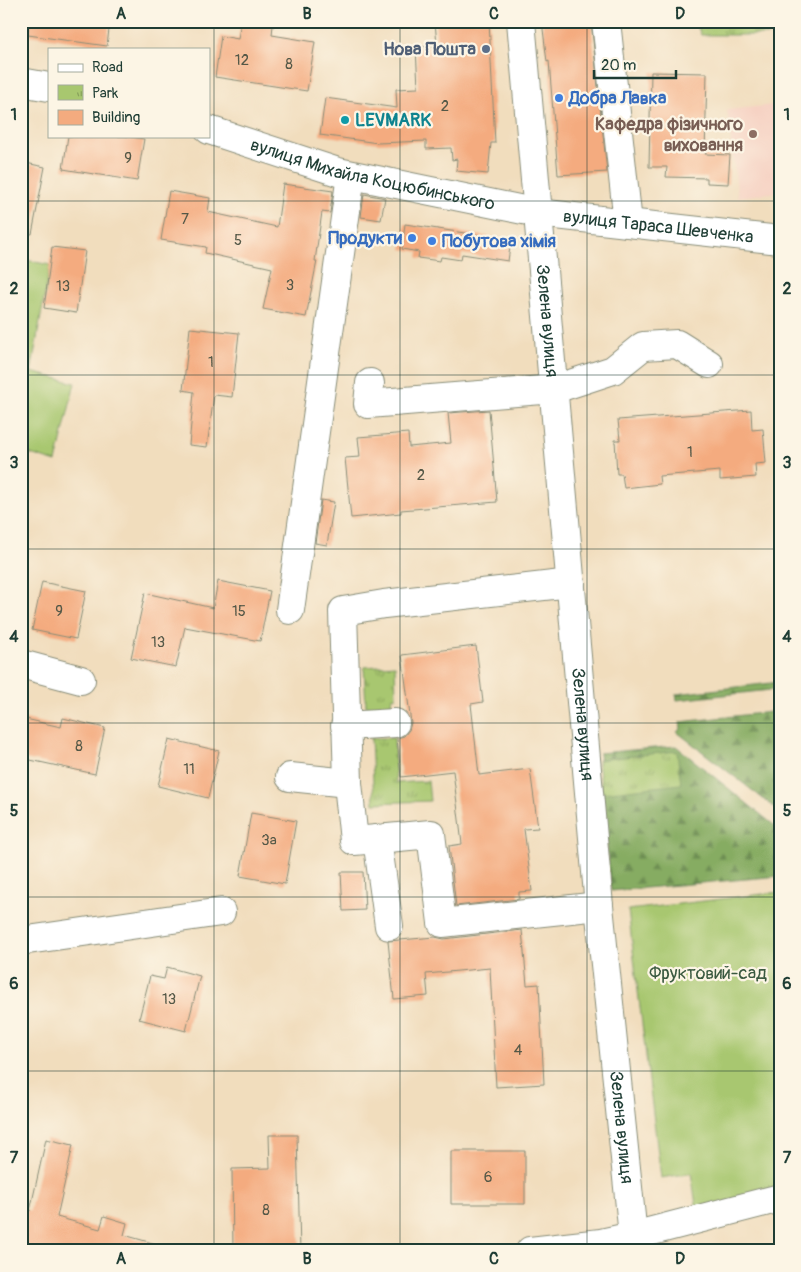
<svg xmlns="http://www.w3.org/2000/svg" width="801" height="1272" font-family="Pangolin,sans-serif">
	<defs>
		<pattern id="forest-firs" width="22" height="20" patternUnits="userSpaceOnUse" patternTransform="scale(1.25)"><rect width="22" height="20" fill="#86ac62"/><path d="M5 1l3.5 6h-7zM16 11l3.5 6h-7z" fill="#6d8d52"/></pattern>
		<pattern id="park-tufts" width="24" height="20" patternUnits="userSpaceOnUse" patternTransform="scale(1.25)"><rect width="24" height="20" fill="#a8c76f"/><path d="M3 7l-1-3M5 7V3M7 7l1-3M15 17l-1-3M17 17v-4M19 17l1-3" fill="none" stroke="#88a35c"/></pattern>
	</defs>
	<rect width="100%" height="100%" fill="#fcf5e5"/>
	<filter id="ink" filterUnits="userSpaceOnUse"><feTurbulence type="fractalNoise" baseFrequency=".02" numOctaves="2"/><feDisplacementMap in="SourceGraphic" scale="10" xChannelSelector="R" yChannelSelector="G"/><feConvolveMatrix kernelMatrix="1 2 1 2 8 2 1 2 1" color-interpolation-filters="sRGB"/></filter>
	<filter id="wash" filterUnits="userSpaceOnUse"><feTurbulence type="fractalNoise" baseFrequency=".0096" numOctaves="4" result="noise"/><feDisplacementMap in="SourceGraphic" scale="20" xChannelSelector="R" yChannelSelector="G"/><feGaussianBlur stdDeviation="1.12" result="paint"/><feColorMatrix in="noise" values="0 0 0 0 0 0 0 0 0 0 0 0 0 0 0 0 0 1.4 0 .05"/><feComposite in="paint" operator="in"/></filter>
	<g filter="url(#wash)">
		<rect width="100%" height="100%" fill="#f1ddbd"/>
		<path fill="#f6d2c3" d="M773,105L780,157V192L738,197L727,110Z"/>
		<path fill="url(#forest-firs)" stroke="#52744b" d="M780,682V689L677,700L676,694Z
			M780,711V812L677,732L681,728L680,722Z
			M676,746L780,830V876L611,891L599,753Z"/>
		<path fill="url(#park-tufts)" stroke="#648252" d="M695,21H780V35H701Z
			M395,665L396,697L392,698L389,716H376L366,706L364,667Z
			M371,738H394L396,783L428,781L430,801L374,803Z
			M677,751L681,784L602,793L598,760Z"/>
		<path fill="#a8c76f" stroke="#648252" d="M21,259L50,265L31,372L75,383L56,462L21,451Z
			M780,892V1192L697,1211L691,1173L661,1178L628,910Z"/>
		<g id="blocks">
			<path fill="#f4ab7f" d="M29,21H110L107,46L28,35Z
				M241,21L273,25L272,35L315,42L307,91L215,77L221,36L238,39Z
				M435,21H489L495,143H491L488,174L456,171L457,159L452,160L451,148L426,149V141L378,143L320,135L325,98L397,108L396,89L418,88L416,47L437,46Z
				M542,21H591L607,172L558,175L549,61L547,62Z
				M651,72L707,73L705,154L730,155L728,184L707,183V178L666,177L667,167H649Z
				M68,136H125L144,139L137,181L63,169Z
				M21,162L45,167L32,234L21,233Z
				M283,184L333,191L330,213L322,212L315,261H317L306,317L263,309L272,268L205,253L206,247L161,240L169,191L210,198L208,212L277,227Z
				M364,194L385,198L381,220L361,217Z
				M405,224L511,240L508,261L462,254L461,260L441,257L440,261L418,258L419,252L402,249Z
				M52,247L85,251L76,313L44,308Z
				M190,328L239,333L232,397L214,395L207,447L189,445L194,392L183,390Z
				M489,410L497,502L401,510V513L351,518L345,458L360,457L358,437L408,433L409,447L451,443L448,413Z
				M751,410L752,430L763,429L766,463L755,464L756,477L720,480V471L659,476L660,484L624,488L622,474H617L615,440H620L618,420Z
				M321,500L334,502L327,545L315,543Z
				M218,581L270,591L260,641L185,627L176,667L131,658L145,593L213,608Z
				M42,582L86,591L76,639L32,630Z
				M476,646L483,702L471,704L479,775L530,769L538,828L524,829L532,891L519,892V899L456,906L449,846L462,844L453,771L401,777L397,738L404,736L409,730L411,723L402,655Z
				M21,718L61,727L63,718L105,728L95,774L21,758Z
				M169,739L219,751L208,798L158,786Z
				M251,813L296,821L285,884L240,876Z
				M341,872H363L365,910L343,911Z
				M522,930L527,985L539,984L544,1084L496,1087L490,968L426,974L428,996L394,999L388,941L435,937L444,939Z
				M167,967L200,976L186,1031L139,1019L150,976L164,979Z
				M269,1135H297L300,1251H233L232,1169L270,1168Z
				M46,1139L73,1145L57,1217L100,1229L104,1216L127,1223L124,1235L156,1244L155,1251H21V1208L30,1211Z
				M451,1151H525V1204H451Z"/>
		</g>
	</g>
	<g filter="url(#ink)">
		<use href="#blocks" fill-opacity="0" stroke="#888d78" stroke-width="1"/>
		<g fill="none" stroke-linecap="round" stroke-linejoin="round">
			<g stroke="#888d78" stroke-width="30">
				<g id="minor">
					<path id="s1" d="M521,21L599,906L633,1236"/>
					<path d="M606,21L628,223"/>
					<path d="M21,82L49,87"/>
					<path id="s2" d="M209,130L338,172L538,213L780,240"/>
					<path d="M370,383L368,404L555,389L613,370L643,346L677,344L709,364"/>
					<path d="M290,610L351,175"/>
					<path d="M21,664L81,680"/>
					<path d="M345,726L395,723"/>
					<path d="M290,777L348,783"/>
					<path d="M377,839L431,834L442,923L599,906"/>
					<path d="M389,926L377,839L354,841L348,783L343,611L384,604L571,583"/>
					<path d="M21,941L221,912"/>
					<path d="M530,1251L601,1243L633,1236L780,1198"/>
				</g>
			</g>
			<use href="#minor" stroke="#fff" stroke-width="28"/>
		</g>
	</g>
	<path fill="none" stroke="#1f3d34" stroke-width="1" stroke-opacity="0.55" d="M214,21V1251M400,21V1251M587,21V1251M21,201H780M21,375H780M21,549H780M21,723H780M21,897H780M21,1071H780"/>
	<circle fill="#5c6f8a" stroke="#fcf5e5" stroke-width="2" cx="486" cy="49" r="5"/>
	<g fill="#3f7fe0" stroke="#fcf5e5" stroke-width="2">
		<circle cx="559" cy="98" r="5"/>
		<circle cx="412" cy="238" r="5"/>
		<circle cx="432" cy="241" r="5"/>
	</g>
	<circle fill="#0f9aa8" stroke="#fcf5e5" stroke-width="2" cx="345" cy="120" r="5"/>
	<circle fill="#8d6e63" stroke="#fcf5e5" stroke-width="2" cx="753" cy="134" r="5"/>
	<g text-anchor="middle" stroke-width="4.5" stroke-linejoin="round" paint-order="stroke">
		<g font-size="15" fill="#545847">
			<text x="242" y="65">12</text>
			<text x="289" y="69">8</text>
			<text x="445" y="111">2</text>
			<text x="128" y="163">9</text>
			<text x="185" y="224">7</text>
			<text x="238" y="245">5</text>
			<text x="290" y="290">3</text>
			<text x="63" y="291">13</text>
			<text x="211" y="367">1</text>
			<text x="690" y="457">1</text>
			<text x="421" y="480">2</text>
			<text x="59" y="616">9</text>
			<text x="239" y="616">15</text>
			<text x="158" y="647">13</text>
			<text x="79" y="751">8</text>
			<text x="189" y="774">11</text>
			<text x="269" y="845">3а</text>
			<text x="169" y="1004">13</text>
			<text x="518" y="1055">4</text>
			<text x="488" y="1182">6</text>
			<text x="266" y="1215">8</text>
		</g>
		<g font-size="18" font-weight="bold" fill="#4e5e75" stroke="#fcf5e5" text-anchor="end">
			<text x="476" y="55">Нова Пошта</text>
		</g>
		<g font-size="18" font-weight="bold" fill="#366cbe" stroke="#fcf5e5" text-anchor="start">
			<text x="569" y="104">Добра Лавка</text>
			<text x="402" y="244" text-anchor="end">Продукти</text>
			<text x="442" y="247">Побутова хімія</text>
		</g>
		<g font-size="18" font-weight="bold" fill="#0d838f" stroke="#fcf5e5" text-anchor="start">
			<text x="355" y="126">LEVMARK</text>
		</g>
		<g font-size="18" font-weight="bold" fill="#785e54" stroke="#fcf5e5" text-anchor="end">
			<text x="743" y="130">Кафедра фізичного<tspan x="743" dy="21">виховання</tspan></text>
		</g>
		<g font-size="18" fill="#1f3d34" stroke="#fcf5e5">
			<text dy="6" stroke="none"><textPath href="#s2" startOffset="170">вулиця Михайла Коцюбинського</textPath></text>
			<text dy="6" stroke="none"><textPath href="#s2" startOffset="461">вулиця Тараса Шевченка</textPath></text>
			<text dy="6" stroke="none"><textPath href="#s1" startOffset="301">Зелена вулиця</textPath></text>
			<text dy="6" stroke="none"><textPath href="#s1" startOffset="706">Зелена вулиця</textPath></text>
			<text dy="6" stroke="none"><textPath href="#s1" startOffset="1111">Зелена вулиця</textPath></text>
		</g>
		<g font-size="18" fill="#3a5940" stroke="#fcf5e5">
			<text x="708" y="979">Фруктовий-сад</text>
		</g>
	</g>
	<rect width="801" height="1272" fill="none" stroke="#fcf5e5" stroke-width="55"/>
	<rect x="48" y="48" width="162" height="90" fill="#fcf5e5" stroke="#a4ab9e"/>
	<rect x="58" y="64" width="25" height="8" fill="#ffffff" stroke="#a4ab9e"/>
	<text x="92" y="72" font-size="15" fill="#1f3d34">Road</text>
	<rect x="58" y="85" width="25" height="15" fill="url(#park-tufts)" stroke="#a4ab9e"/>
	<text x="92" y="98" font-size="15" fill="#1f3d34">Park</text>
	<rect x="58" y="110" width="25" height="15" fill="#f4ab7f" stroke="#a4ab9e"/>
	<text x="92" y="122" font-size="15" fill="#1f3d34">Building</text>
	<path d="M594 70v8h82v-8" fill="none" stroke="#1f3d34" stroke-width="2.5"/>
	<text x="601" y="70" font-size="15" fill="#1f3d34" stroke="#fcf5e5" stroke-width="4" paint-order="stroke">20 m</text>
	<rect x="28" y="28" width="746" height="1216" fill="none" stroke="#1f3d34" stroke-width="2"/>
	<g font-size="16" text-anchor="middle" font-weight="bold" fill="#1f3d34">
		<text x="121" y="19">A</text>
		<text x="307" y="19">B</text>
		<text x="494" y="19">C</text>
		<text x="680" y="19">D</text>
		<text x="14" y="120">1</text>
		<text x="787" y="120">1</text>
		<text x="14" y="294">2</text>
		<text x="787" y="294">2</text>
		<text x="14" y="468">3</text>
		<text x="787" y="468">3</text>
		<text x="14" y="642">4</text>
		<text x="787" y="642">4</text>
		<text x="14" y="816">5</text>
		<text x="787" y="816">5</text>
		<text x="14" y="989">6</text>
		<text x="787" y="989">6</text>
		<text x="14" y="1163">7</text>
		<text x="787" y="1163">7</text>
		<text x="121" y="1264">A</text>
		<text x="307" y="1264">B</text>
		<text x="494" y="1264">C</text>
		<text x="680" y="1264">D</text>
	</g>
</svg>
